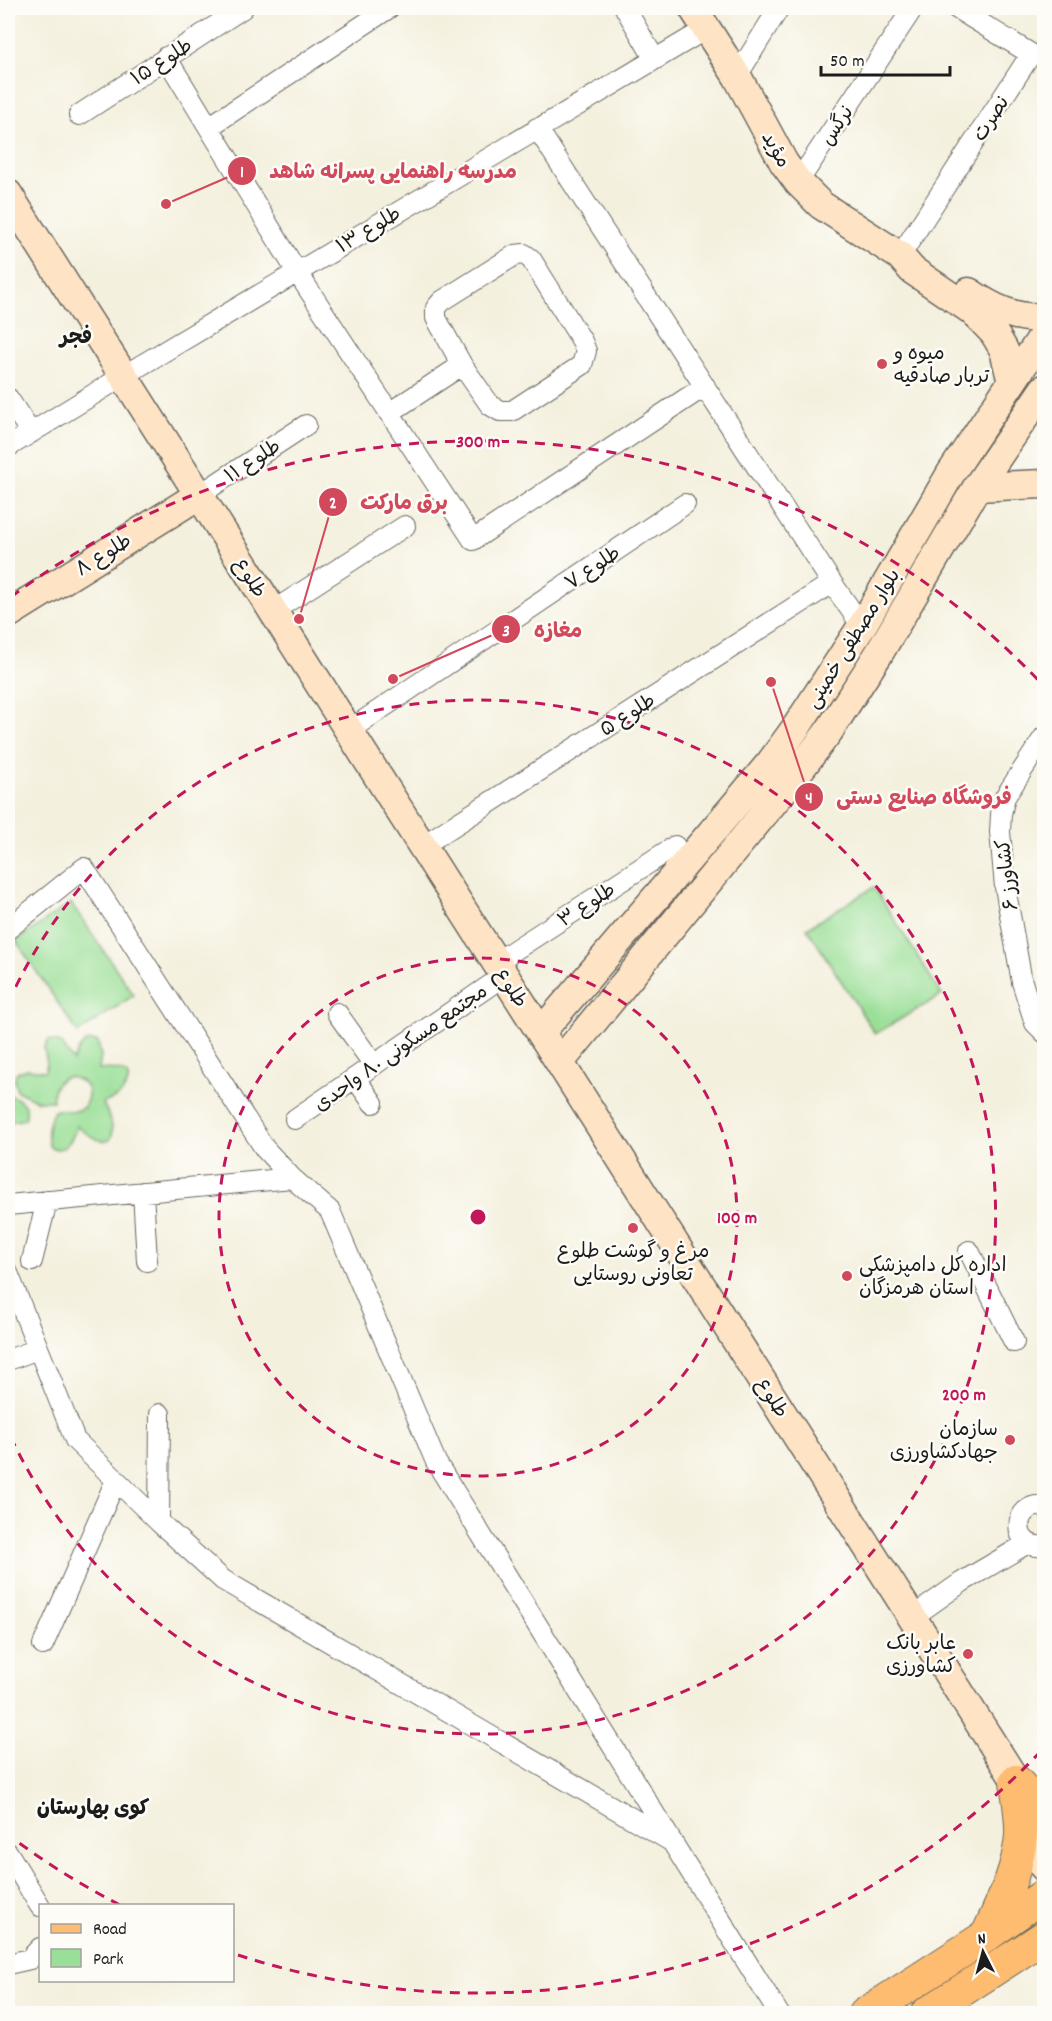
<svg xmlns="http://www.w3.org/2000/svg" width="1052" height="2021" font-family="Dekko,'Playpen Sans Arabic',sans-serif">
	<rect width="100%" height="100%" fill="#fdfcf7"/>
	<filter id="ink" filterUnits="userSpaceOnUse"><feTurbulence type="fractalNoise" baseFrequency=".0167" numOctaves="2"/><feDisplacementMap in="SourceGraphic" scale="12" xChannelSelector="R" yChannelSelector="G"/><feConvolveMatrix kernelMatrix="1 2 1 2 8 2 1 2 1" color-interpolation-filters="sRGB"/></filter>
	<filter id="wash" filterUnits="userSpaceOnUse"><feTurbulence type="fractalNoise" baseFrequency=".008" numOctaves="4" result="noise"/><feDisplacementMap in="SourceGraphic" scale="24" xChannelSelector="R" yChannelSelector="G"/><feGaussianBlur stdDeviation="1.35" result="paint"/><feColorMatrix in="noise" values="0 0 0 0 0 0 0 0 0 0 0 0 0 0 0 0 0 1.4 0 .05"/><feComposite in="paint" operator="in"/></filter>
	<g filter="url(#wash)">
		<rect width="100%" height="100%" fill="#f4f0de"/>
		<path fill="#9adf97" stroke="#5b7e5a" stroke-width="1.5" d="M874,887L942,995L875,1034L807,928Z
			M71,903L134,995L78,1033L16,941Z
			M49,1040L61,1043L73,1061C78,1050 83,1037 98,1042L101,1056L99,1070C111,1068 139,1069 124,1090C120,1097 111,1100 103,1103C106,1111 111,1118 112,1127C116,1155 86,1134 77,1126C73,1138 65,1156 49,1146C46,1134 48,1122 54,1111C63,1107 69,1115 83,1108C94,1091 87,1081 69,1077C57,1078 51,1089 53,1101H38L17,1091C15,1083 13,1078 17,1072L28,1069L45,1071L47,1063L44,1048Z
			M8,1095C19,1097 30,1106 25,1119L8,1122Z"/>
	</g>
	<g filter="url(#ink)">
		<g fill="none" stroke-linecap="round" stroke-linejoin="round">
			<g stroke="#686660" stroke-width="22">
				<path id="street" d="M625,8L654,58
					M166,57L297,272L473,540L705,386
					M737,76L779,8
					M79,115L243,8
					M209,127L389,8
					M537,128L832,583L862,626
					M798,182L913,8
					M524,254L531,259L582,341L586,351L582,365L512,411H500L490,405L462,365L436,318V308L442,301L515,255Z
					M900,256L1031,54L956,8
					M8,398L31,433
					M389,413L462,365
					M8,447L123,376L706,29
					M199,495L306,425
					M273,611L405,526
					M348,731L685,504
					M1044,737L1005,797L1001,814L1000,832L1005,887L1022,982L1035,1023L1044,1032
					M422,846L832,583
					M8,929L84,868L265,1149L292,1178L330,1211L436,1462L779,2014
					M496,962L675,846
					M337,1013L374,1065
					M355,1078L373,1103
					M295,1119L505,975
					M143,1192L147,1261
					M8,1205L292,1178
					M969,1251L1014,1342
					M32,1261L47,1201
					M8,1273L75,1440L159,1522L223,1580L669,1840
					M8,1360L38,1349
					M1044,1506C1011,1502 1011,1550 1044,1546
					M159,1522L160,1414
					M911,1618L962,1582L1028,1543
					M43,1645L116,1480
					M8,1853L40,1906
					M8,1964L30,1959L40,1948"/>
			</g>
			<g stroke="#686660" stroke-width="31">
				<path id="secondary" d="M693,8L737,76L784,163L798,182L821,205L900,256L912,270L974,312L994,333L1004,350L1012,382
					M8,194L1016,1781L1044,1831
					M969,292C992,308 1016,320 1044,317
					M977,487L1044,484
					M8,614L199,495
					M541,1032L734,806L771,762L797,726L862,626L951,473L1044,334
					M560,1062L795,776L829,731L878,655L977,487L1044,389
					M1027,1814L1044,1867"/>
			</g>
			<g stroke="#686660" stroke-width="34">
				<path id="primary" d="M1016,1781L1044,1812
					M988,1933C1002,1902 1018,1871 1021,1836C1022,1818 1018,1799 1016,1781
					M865,2014L986,1936L1044,1895
					M926,2014L1044,1937"/>
			</g>
			<use href="#street" stroke="#fff" stroke-width="20"/>
			<use href="#secondary" stroke="#fee4c5" stroke-width="28"/>
			<use href="#primary" stroke="#fdbc6f" stroke-width="32"/>
		</g>
	</g>
	<g fill="none" stroke="#c2185b" stroke-width="3" stroke-dasharray="10 8">
		<circle cx="478" cy="1217" r="259"/>
		<path d="M8 1003A517 517 0 1 1 8 1431"/>
		<path d="M1041 1751A776 776 0 0 1 238 1955M120 1905A776 776 0 0 1 11 1837M11 597A776 776 0 0 1 1041 683"/>
	</g>
	<g fill="#d1495b" stroke="#fdfcf7" stroke-width="2">
		<circle cx="882" cy="364" r="6"/>
		<circle cx="633" cy="1228" r="6"/>
		<circle cx="847" cy="1276" r="6"/>
		<circle cx="1010" cy="1440" r="6"/>
		<circle cx="968" cy="1654" r="6"/>
	</g>
	<g text-anchor="middle" stroke-width="5" stroke-linejoin="round" paint-order="stroke">
		<g font-size="20" fill="#1c1c1c" stroke="#fdfcf7">
			<text transform="translate(161 61) rotate(-33)" y="7">طلوع ۱۵</text>
			<text transform="translate(990 118) rotate(-57)" y="7">نصرت</text>
			<text transform="translate(836 125) rotate(-57)" y="7">نرگس</text>
			<text transform="translate(777 149) rotate(60)" y="7">مؤید</text>
			<text transform="translate(368 229) rotate(-31)" y="7">طلوع ۱۳</text>
			<text transform="translate(252 460) rotate(-33)" y="7">طلوع ۱۱</text>
			<text transform="translate(103 554) rotate(-32)" y="7">طلوع ۸</text>
			<text transform="translate(592 567) rotate(-34)" y="7">طلوع ۷</text>
			<text transform="translate(251 577) rotate(58)" y="7">طلوع</text>
			<text transform="translate(852 638) rotate(-58)" y="7">بلوار مصطفی خمینی</text>
			<text transform="translate(627 714) rotate(-33)" y="7">طلوع ۵</text>
			<text transform="translate(1006 875) rotate(-97)" y="7">کشاورز ۶</text>
			<text transform="translate(586 904) rotate(-33)" y="7">طلوع ۳</text>
			<text transform="translate(512 987) rotate(57)" y="7">طلوع</text>
			<text transform="translate(400 1047) rotate(-35)" y="7">مجتمع مسکونی ۸۰ واحدی</text>
			<text transform="translate(773 1397) rotate(58)" y="7">طلوع</text>
		</g>
		<g font-size="20" fill="#1c1c1c" stroke="#fdfcf7" text-anchor="start">
			<text x="894" y="359">میوه و<tspan x="894" dy="23">تربار صادقیه</tspan></text>
			<text x="633" y="1257" text-anchor="middle">مرغ و گوشت طلوع<tspan x="633" dy="23">تعاونی روستایی</tspan></text>
			<text x="859" y="1271">اداره کل دامپزشکی<tspan x="859" dy="23">استان هرمزگان</tspan></text>
			<text x="998" y="1435" text-anchor="end">سازمان<tspan x="998" dy="23">جهادکشاورزی</tspan></text>
			<text x="956" y="1649" text-anchor="end">عابر بانک<tspan x="956" dy="23">کشاورزی</tspan></text>
		</g>
		<g font-size="21" font-weight="bold" fill="#1c1c1c" stroke="#fdfcf7">
			<text x="76" y="343">فجر</text>
			<text x="93" y="1814">کوی بهارستان</text>
		</g>
	</g>
	<circle cx="478" cy="1217" r="9" fill="#c2185b" stroke="#fdfcf7" stroke-width="3"/>
	<g font-size="18" text-anchor="middle" font-weight="bold" fill="#c2185b" stroke="#fdfcf7" stroke-width="5" stroke-linejoin="round" paint-order="stroke">
		<text x="478" y="447">300 m</text>
		<text x="737" y="1223">100 m</text>
		<text x="964" y="1400">200 m</text>
	</g>
	<path fill="none" stroke="#d1495b" stroke-width="2" d="M166 204L242 171M299 619L333 502M393 679L506 629M771 682L809 797"/>
	<g fill="#d1495b" stroke="#fdfcf7" stroke-width="2">
		<circle cx="166" cy="204" r="6"/>
		<circle cx="299" cy="619" r="6"/>
		<circle cx="393" cy="679" r="6"/>
		<circle cx="771" cy="682" r="6"/>
		<circle cx="242" cy="171" r="15"/>
		<circle cx="333" cy="502" r="15"/>
		<circle cx="506" cy="629" r="15"/>
		<circle cx="809" cy="797" r="15"/>
	</g>
	<g font-size="18" text-anchor="middle" font-weight="bold" fill="#fff">
		<text x="242" y="177">1</text>
		<text x="333" y="508">2</text>
		<text x="506" y="636">3</text>
		<text x="809" y="803">4</text>
	</g>
	<g font-size="21" text-anchor="middle" font-weight="bold" fill="#d1495b" stroke="#fdfcf7" stroke-width="5" stroke-linejoin="round" paint-order="stroke">
		<text x="393" y="178">مدرسه راهنمایی پسرانه شاهد</text>
		<text x="404" y="509">برق مارکت</text>
		<text x="558" y="637">مغازه</text>
		<text x="924" y="804">فروشگاه صنایع دستی</text>
	</g>
	<rect width="1052" height="2021" fill="none" stroke="#fdfcf7" stroke-width="30"/>
	<rect x="39" y="1904" width="195" height="78" fill="#fdfcf7" stroke="#a3a29f" stroke-width="1.5"/>
	<rect x="51" y="1924" width="30" height="9" fill="#fdbc6f" stroke="#a3a29f" stroke-width="1.5"/>
	<text x="93" y="1934" font-size="18" fill="#1c1c1c">Road</text>
	<rect x="51" y="1949" width="30" height="18" fill="#9adf97" stroke="#a3a29f" stroke-width="1.5"/>
	<text x="93" y="1964" font-size="18" fill="#1c1c1c">Park</text>
	<g transform="translate(983 1952) rotate(354)" stroke="#fdfcf7" stroke-width="4.5" paint-order="stroke">
	<path d="M0-4.5L10 22L0 15L-10 22Z" fill="#1c1c1c"/>
	<text y="-9" font-size="16" font-weight="bold" text-anchor="middle" fill="#1c1c1c">N</text>
	</g>
	<path d="M821 66v9h129v-9" fill="none" stroke="#1c1c1c" stroke-width="3"/>
	<text x="830" y="66" font-size="18" fill="#1c1c1c" stroke="#fdfcf7" stroke-width="4.5" paint-order="stroke">50 m</text>
</svg>
